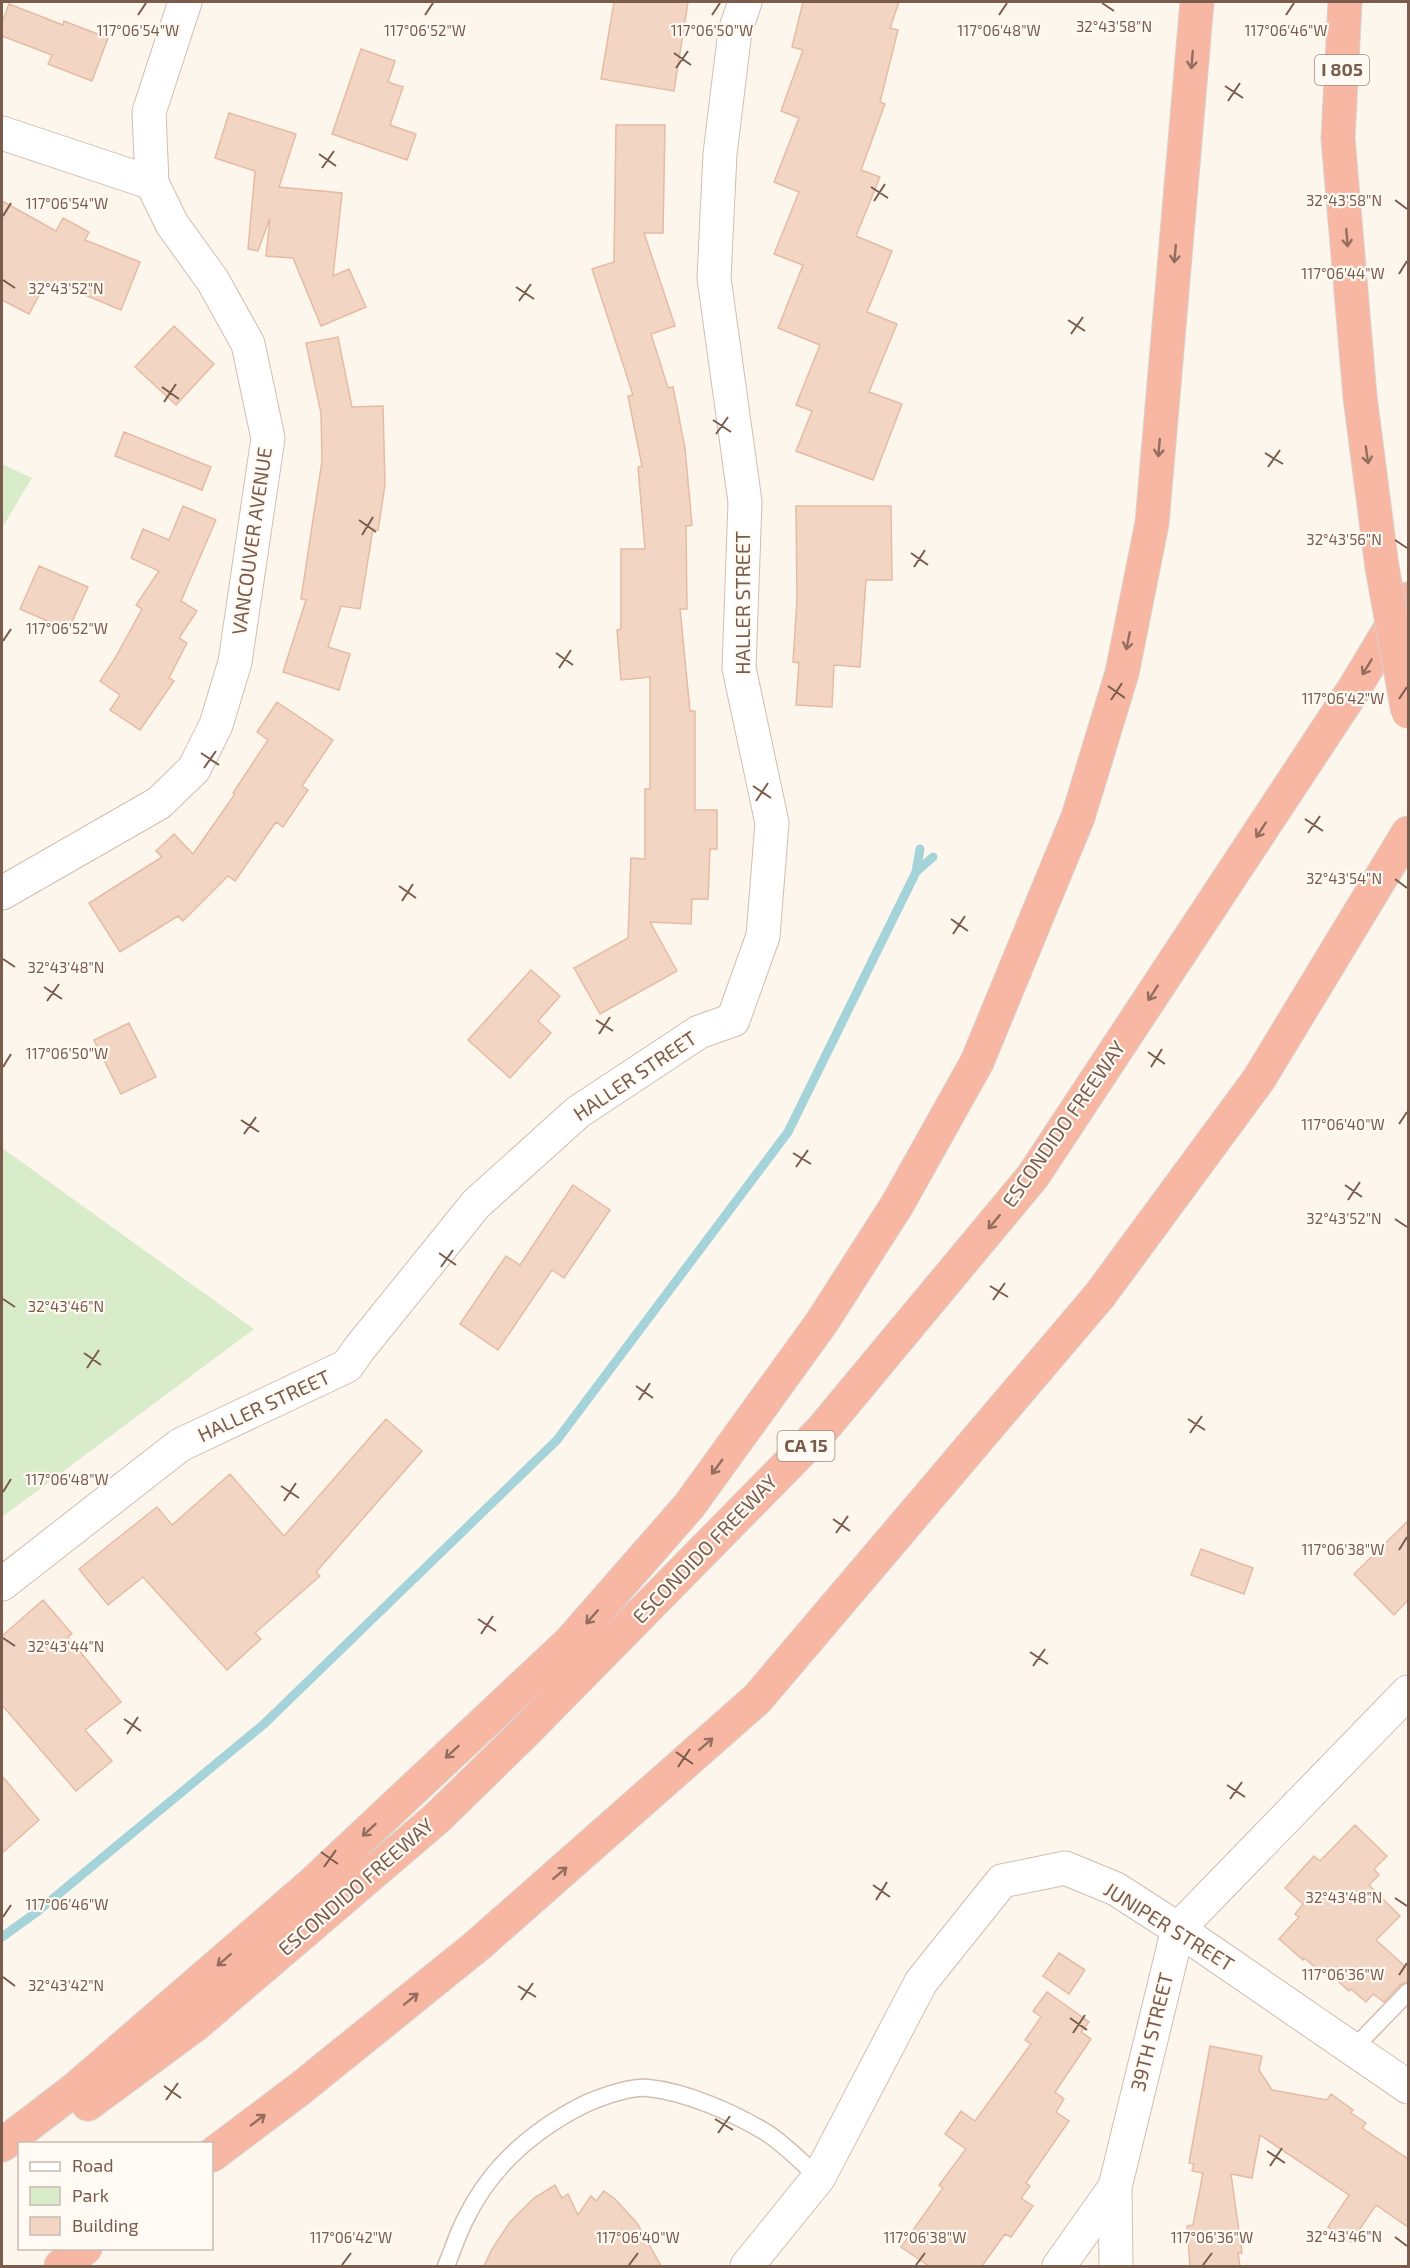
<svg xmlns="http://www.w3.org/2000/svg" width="1410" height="2268" font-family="'Exo 2',sans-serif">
	<rect width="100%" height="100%" fill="#fdf6ec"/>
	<path fill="#d8ecc9" d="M2,464L32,478L2,528Z
		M2,1148L254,1329L2,1517Z"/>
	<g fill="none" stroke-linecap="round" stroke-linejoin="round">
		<path stroke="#a5d3da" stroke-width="9" d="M916,872L933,857
			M2,1937L38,1911L264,1724L557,1440L788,1132L916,872L920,849"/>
	</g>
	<path fill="#f3d5c3" stroke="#e6bba3" stroke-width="1.5" d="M614,2H688L674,91L601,79Z
		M803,2H899L890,28L898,30L880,102L885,104L861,170L880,177L856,236L892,251L867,312L897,324L869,392L902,404L873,480L796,451L812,411L796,405L820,345L778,328L803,265L774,254L799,192L774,182L799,118L781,111L803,50L792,47Z
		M9,4L63,25L64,21L108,38L92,81L48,64L52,55L2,36V23Z
		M361,49L395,61L388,82L403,87L390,125L416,134L407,160L332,134Z
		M229,113L296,134L279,187L342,193L333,276L349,269L366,307L321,326L293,258L266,256L270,218L258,251L248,249L255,171L215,158Z
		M616,125H665L663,233H644L675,326L651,334L668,388L673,387L685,448L692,525L686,526L687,609H680L690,711H695V810H717V849H710L708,899H692L691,924L650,922L677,971L600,1014L574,968L628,938L631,858L645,859V789H650V677L621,680L617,630L621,629V549H645L638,467L642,466L628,396L633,395L592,269L614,262Z
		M2,201L56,231L63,218L89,232L85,240L140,262L121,310L61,285L59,288L47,281L29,314L2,300Z
		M174,326L214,364L176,405L135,367Z
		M338,337L352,407L383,406L385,485L378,530L373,529L360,609L341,606L328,647L350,654L339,690L283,672L306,600L301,599L322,461L321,413L306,343Z
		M124,432L211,467L202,490L115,456Z
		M183,506L216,520L181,601L197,611L179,638L187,643L169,678L174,681L140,730L110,710L120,695L100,681L114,660L142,609L136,605L159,571L131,558L143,529L169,540Z
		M796,506H891L892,580H866L860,667L834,665L832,707L796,705L799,663L793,662L797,599Z
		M39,566L88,587L68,630L20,609Z
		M277,702L333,740L302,786L308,790L283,827L276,822L235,881L228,876L183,921L178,916L120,952L89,903L162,857L156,851L174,834L193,854L235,794L233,793L268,740L257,732Z
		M531,970L560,996L538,1021L551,1033L510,1078L468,1040Z
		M129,1023L156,1077L121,1094L94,1040Z
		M573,1185L610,1210L564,1278L552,1270L498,1350L460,1324L506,1256L520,1265Z
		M386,1419L422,1451L316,1572L320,1576L255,1633L261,1639L227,1670L143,1577L108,1605L79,1569L157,1507L172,1525L230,1474L284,1536Z
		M1408,1521V1600L1394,1615L1354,1574Z
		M1201,1549L1253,1568L1244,1594L1191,1575Z
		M43,1600L72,1634L68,1637L121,1702L85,1730L112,1761L76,1791L2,1705V1636Z
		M2,1776L39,1820L2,1853Z
		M1355,1825L1387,1856L1374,1869L1379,1875L1369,1885L1400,1916L1376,1940L1408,1969V1982L1400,1985L1384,2002L1373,1994L1366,2002L1351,1989L1349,1991L1323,1968L1320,1971L1304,1958L1303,1960L1279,1939L1299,1917L1295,1914L1303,1904L1285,1888L1314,1856L1320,1861Z
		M1059,1953L1085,1970L1069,1994L1043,1976Z
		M1047,1992L1089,2022L1081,2032L1091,2039L1055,2092L1064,2099L1056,2112L1069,2121L1026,2183L1030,2186L1021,2198L1033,2206L1011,2237L1005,2234L982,2266H929L901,2247L943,2188L939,2185L966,2149L945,2134L961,2111L975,2121L1031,2044L1025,2040L1041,2017L1033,2011Z
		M1210,2046L1262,2056L1259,2070L1272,2090L1327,2100L1331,2094L1353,2110L1351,2113L1366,2123L1362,2128L1408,2159V2227L1376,2205L1351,2242L1328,2227L1349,2195L1260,2135L1252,2178L1231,2174L1242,2253H1238L1240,2266H1190L1187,2226L1193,2225L1203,2173L1192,2171L1194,2164L1189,2163Z
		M555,2185L562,2198L568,2194L578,2215L591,2196L596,2201L604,2191L615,2199L637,2223L661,2266H484L492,2249L510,2222L534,2198Z"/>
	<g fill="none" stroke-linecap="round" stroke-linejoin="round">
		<g stroke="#d1beb0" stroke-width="19">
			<path id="service" d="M1353,2049L1408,1992
				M446,2266C453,2250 458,2232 467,2216C493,2164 536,2128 587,2103C604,2096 630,2086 648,2088C687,2092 734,2113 767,2133C785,2145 802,2163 819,2177"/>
		</g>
		<g stroke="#d1beb0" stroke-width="35">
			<path id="minor" d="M2,133L152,183
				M2,893L159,803L194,769L216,725L235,662L268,438L248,344L213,281L172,224L152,183L149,112L185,2
				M2,1584L180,1445L347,1366L359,1349L476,1204L578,1112L699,1032L733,1020L763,936L772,823L739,668L745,502L714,278L720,154L735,31L745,2
				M1115,2187L1116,2266
				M747,2266L819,2177L921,1982L1002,1881L1065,1868L1116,1889L1178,1929L1408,2087
				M1059,2266L1115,2187L1178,1929L1408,1692"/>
		</g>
		<g stroke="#dad1cd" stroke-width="35">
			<path id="motorway" d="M1345,2L1338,138L1360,397
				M88,2104L195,2025L437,1818L524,1733L821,1431L1033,1176L1354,689L1408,599
				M2,2145L74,2090L311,1885L570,1642L689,1506L822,1322L897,1205L977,1062L1078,817L1122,673L1152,523L1197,2
				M212,2155L301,2088L478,1945L757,1699L1100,1295L1259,1079L1408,833
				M61,2266L85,2248"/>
		</g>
		<use href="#service" stroke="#fff" stroke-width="16"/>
		<use href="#minor" stroke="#fff" stroke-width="33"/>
		<use href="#motorway" stroke="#f7b7a3" stroke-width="33"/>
		<g stroke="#dad1cd" stroke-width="35" stroke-linecap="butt">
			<path id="motorway-bridge" d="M1360,397L1382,567L1408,712"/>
		</g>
		<use href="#motorway-bridge" stroke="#f7b7a3" stroke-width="33"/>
	</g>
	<defs><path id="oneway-shaft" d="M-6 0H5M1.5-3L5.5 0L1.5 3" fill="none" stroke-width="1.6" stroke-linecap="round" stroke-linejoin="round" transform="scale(1.5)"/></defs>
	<g stroke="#936e5e">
		<use href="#oneway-shaft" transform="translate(1192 60) rotate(95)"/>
		<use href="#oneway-shaft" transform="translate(1347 238) rotate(85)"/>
		<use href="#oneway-shaft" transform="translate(1175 254) rotate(95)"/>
		<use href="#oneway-shaft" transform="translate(1159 448) rotate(95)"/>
		<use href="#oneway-shaft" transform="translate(1367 455) rotate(82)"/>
		<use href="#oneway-shaft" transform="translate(1128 641) rotate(101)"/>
		<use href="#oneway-shaft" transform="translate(1367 667) rotate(121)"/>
		<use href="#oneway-shaft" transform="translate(1261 830) rotate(123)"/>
		<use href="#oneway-shaft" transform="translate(1153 993) rotate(123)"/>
		<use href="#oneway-shaft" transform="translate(994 1222) rotate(130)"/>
		<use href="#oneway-shaft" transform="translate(717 1467) rotate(126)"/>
		<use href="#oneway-shaft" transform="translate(592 1617) rotate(131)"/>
		<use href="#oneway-shaft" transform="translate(706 1744) rotate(-41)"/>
		<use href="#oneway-shaft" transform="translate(452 1752) rotate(137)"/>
		<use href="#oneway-shaft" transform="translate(369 1830) rotate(137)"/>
		<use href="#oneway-shaft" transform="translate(560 1873) rotate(-41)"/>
		<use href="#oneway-shaft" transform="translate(224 1960) rotate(139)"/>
		<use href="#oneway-shaft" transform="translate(411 1999) rotate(-39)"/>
		<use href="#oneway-shaft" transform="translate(258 2120) rotate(-37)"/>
	</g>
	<path fill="none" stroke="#7a5c4d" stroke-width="2" d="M1102,3L1114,11M138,15L146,3M425,15L433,3M712,15L720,3M999,15L1007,3M1286,15L1294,3M674,53L691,65M676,68L688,51M1225,86L1243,98M1228,101L1240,83M319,154L336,166M322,168L334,151M871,187L888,198M1395,200L1407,209M874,201L885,184M3,216L11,203M1399,274L1407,261M3,280L15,288M516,287L534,299M519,301L531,284M1068,320L1085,331M1071,334L1083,317M162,387L179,399M164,402L176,384M713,420L731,432M716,434L728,417M1265,453L1283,464M1268,467L1280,450M359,520L376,532M362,535L373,517M1395,540L1407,548M911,553L928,565M914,567L925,550M3,641L11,629M556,653L573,665M559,668L571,650M1108,686L1125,698M1399,699L1407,687M1111,700L1122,683M201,753L219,765M204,768L216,751M753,786L771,798M756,801L768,783M1305,819L1323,831M1308,833L1320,816M1395,879L1407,888M399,886L416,898M402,901L413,884M951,919L968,931M953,934L965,916M3,959L15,967M44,987L62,999M47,1001L59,984M596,1020L613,1031M599,1034L610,1017M1148,1052L1165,1064M3,1067L11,1054M1151,1067L1162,1049M241,1120L259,1132M1399,1124L1407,1112M244,1134L256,1117M793,1153L811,1164M796,1167L808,1150M1345,1185L1362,1197M1348,1200L1360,1182M1395,1219L1407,1227M439,1253L456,1265M441,1267L453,1250M990,1286L1008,1297M3,1299L15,1307M993,1300L1005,1283M84,1353L101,1365M87,1368L99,1350M636,1386L653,1398M639,1400L650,1383M1188,1419L1205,1430M1190,1433L1202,1416M281,1486L299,1498M3,1492L11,1479M284,1501L296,1483M833,1519L850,1531M836,1533L848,1516M1399,1550L1407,1537M478,1619L496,1631M481,1634L493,1616M3,1638L15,1646M1030,1652L1048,1664M1033,1666L1045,1649M124,1719L141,1731M127,1734L138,1717M676,1752L693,1764M678,1767L690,1749M1227,1785L1245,1797M1230,1799L1242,1782M321,1852L338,1864M324,1867L336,1850M873,1885L890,1897M1395,1898L1407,1906M876,1900L887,1882M3,1917L11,1905M1399,1975L1407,1963M3,1977L15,1986M518,1986L536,1997M521,2000L533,1983M1070,2018L1087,2030M1073,2033L1085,2015M164,2086L181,2098M166,2100L178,2083M715,2119L733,2130M718,2133L730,2116M1267,2151L1285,2163M1270,2166L1282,2148M1395,2237L1407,2246M342,2265L351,2253M629,2265L638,2253M916,2265L925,2253M1203,2265L1212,2253"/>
	<g text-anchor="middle" stroke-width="4.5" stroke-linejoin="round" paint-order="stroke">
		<g fill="#fffaf3" stroke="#a28b7f" stroke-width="1.5">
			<rect x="1315" y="55" width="54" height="30" rx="4.5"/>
			<rect x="777.5" y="1431" width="57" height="30" rx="4.5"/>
		</g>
		<g font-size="18" font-weight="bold" fill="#7a5c4d">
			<text x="1342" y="76">I 805</text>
			<text x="806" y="1452">CA 15</text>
		</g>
		<g font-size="20" fill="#7a5c4d" stroke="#fffaf3">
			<text transform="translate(252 541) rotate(-82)" y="7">VANCOUVER AVENUE</text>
			<text transform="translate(743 603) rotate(-90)" y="7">HALLER STREET</text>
			<text transform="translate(635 1076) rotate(-34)" y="7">HALLER STREET</text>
			<text transform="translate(1064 1124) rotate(-55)" y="7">ESCONDIDO FREEWAY</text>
			<text transform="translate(264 1406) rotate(-25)" y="7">HALLER STREET</text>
			<text transform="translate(705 1549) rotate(-46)" y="7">ESCONDIDO FREEWAY</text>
			<text transform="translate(356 1887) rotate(-41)" y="7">ESCONDIDO FREEWAY</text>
			<text transform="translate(1169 1927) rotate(32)" y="7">JUNIPER STREET</text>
			<text transform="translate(1152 2032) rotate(-76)" y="7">39TH STREET</text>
		</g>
	</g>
	<g font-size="15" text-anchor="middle" fill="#7a5c4d" stroke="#fffaf3" stroke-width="4.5" stroke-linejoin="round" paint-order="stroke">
		<text x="1114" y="32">32°43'58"N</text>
		<text x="138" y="36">117°06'54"W</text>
		<text x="425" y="36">117°06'52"W</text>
		<text x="712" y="36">117°06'50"W</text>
		<text x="999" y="36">117°06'48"W</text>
		<text x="1286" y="36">117°06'46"W</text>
		<text x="1344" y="206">32°43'58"N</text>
		<text x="67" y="209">117°06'54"W</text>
		<text x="1343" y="279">117°06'44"W</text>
		<text x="66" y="294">32°43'52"N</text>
		<text x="1344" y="545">32°43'56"N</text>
		<text x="67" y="634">117°06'52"W</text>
		<text x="1343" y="704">117°06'42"W</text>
		<text x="1344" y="884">32°43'54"N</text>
		<text x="66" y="973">32°43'48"N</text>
		<text x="67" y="1059">117°06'50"W</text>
		<text x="1343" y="1130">117°06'40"W</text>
		<text x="1344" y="1224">32°43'52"N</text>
		<text x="66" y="1312">32°43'46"N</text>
		<text x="67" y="1485">117°06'48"W</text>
		<text x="1343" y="1555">117°06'38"W</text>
		<text x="66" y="1652">32°43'44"N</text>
		<text x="1344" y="1903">32°43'48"N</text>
		<text x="67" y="1910">117°06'46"W</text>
		<text x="1343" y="1980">117°06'36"W</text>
		<text x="66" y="1991">32°43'42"N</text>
		<text x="1344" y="2242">32°43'46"N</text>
		<text x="351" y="2243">117°06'42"W</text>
		<text x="638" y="2243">117°06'40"W</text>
		<text x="925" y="2243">117°06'38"W</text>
		<text x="1212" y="2243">117°06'36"W</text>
	</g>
	<rect width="1410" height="2268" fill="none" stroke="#7a5c4d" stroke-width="6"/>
	<rect x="18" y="2142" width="195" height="108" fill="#fffaf3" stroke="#cabbb1" stroke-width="1.5"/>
	<rect x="30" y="2162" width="30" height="9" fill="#ffffff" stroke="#cabbb1" stroke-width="1.5"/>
	<text x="72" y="2172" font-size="18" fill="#7a5c4d">Road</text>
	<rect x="30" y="2187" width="30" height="18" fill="#d8ecc9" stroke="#cabbb1" stroke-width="1.5"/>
	<text x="72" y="2202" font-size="18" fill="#7a5c4d">Park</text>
	<rect x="30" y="2217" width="30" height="18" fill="#f3d5c3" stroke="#cabbb1" stroke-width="1.5"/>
	<text x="72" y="2232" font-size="18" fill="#7a5c4d">Building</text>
</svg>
